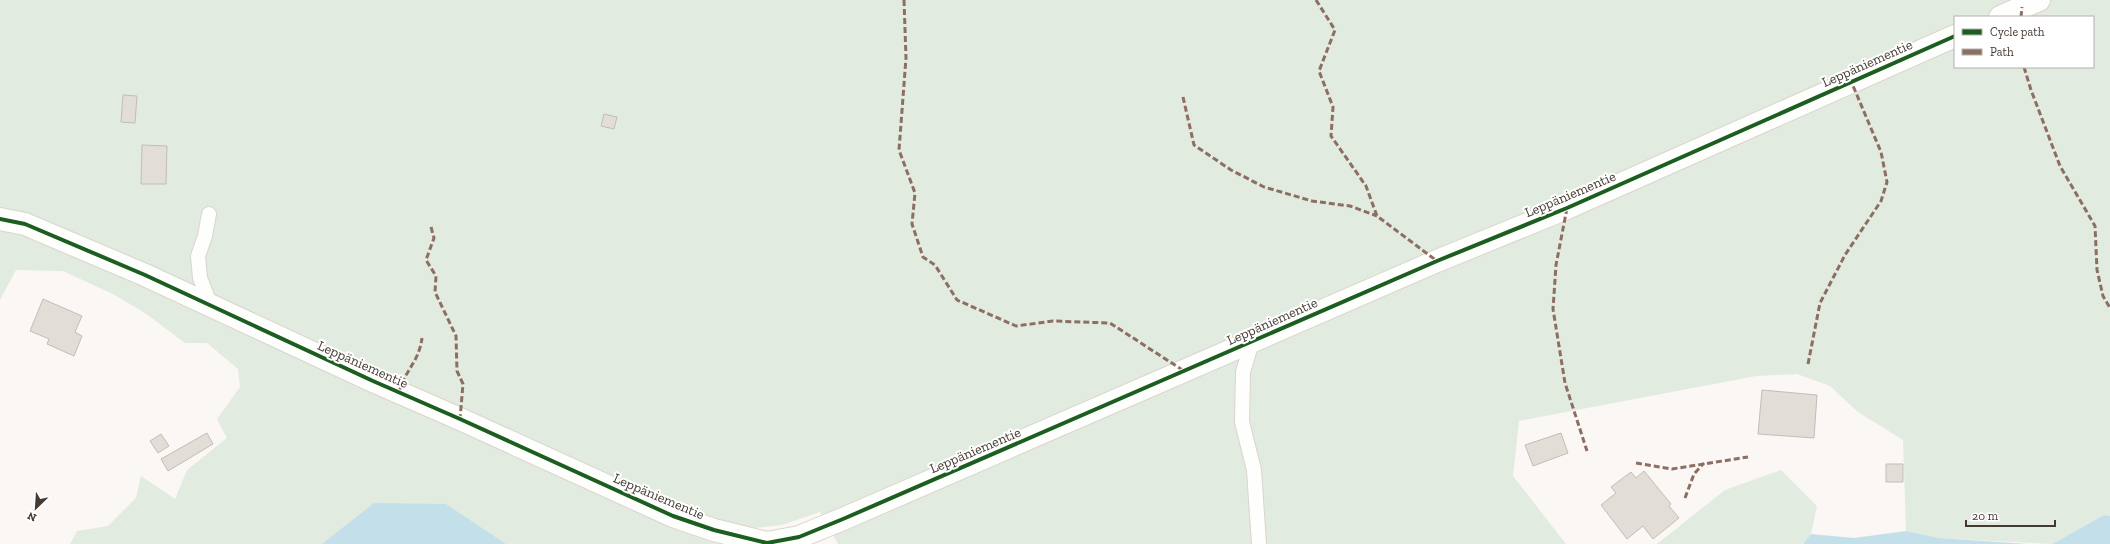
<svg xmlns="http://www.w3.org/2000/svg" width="2110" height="544" font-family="'Zilla Slab',serif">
	<rect width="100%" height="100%" fill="#faf7f4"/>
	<path fill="#e2ebdf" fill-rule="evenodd" d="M0,0H2110V516L2104,515L2052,544L1939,538L1906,531L1903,440L1858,412L1830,386L1797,374L1756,376L1519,421L1513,476L1566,544H838L820,512L782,525L755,528L750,544H70L77,531L108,526L136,498L141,476L175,499L187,470L227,438L217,419L240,387L238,369L207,343H185L145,313L113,294L63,271L16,270L0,300ZM1955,17H2093V67H1955Z
		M1781,470L1817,506L1811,534L1803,544H1657L1725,490Z"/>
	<path fill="#c3e0ea" d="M374,503L446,504L506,544H322Z
		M2104,515L2110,516V544H2052Z
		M1906,531L1939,538L2029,544H1803L1811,534L1854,538Z"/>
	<path fill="#e2ddd6" stroke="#c2bdb7" d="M123,95L137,96L135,123L121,122Z
		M604,114L617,117L614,129L601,126Z
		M142,145L167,146L166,184H141Z
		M43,299L82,316L75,332L82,336L74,356L47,344L49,339L30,331Z
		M1762,390L1817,395L1814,438L1758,434Z
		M207,433L213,444L168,471L161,459Z
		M1561,433L1568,453L1533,466L1525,445Z
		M161,434L169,446L158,453L150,441Z
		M1886,464H1903V482H1886Z
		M1644,471L1671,504L1669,506L1679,518L1653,539L1643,526L1627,539L1601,505L1616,493L1611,487L1631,472L1636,478Z"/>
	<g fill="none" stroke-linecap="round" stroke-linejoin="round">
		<g stroke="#dbd4ce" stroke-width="16">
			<path id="lane" d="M209,214L205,236L198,256L200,278L211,306
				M1252,342L1243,372L1242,422L1254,470L1259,544"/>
		</g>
		<g stroke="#dbd4ce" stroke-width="24">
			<path id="street" d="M2000,17L2039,0
				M0,219L25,224L145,275L373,381L460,419L673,516L714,530L767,543L799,537L843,519L1437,261L1567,208L1955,36"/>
		</g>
		<use href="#lane" stroke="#fefefd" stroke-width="14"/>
		<use href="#street" stroke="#fefefd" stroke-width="22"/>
		<path stroke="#8d6e63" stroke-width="3" stroke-dasharray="6 3" stroke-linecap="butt" d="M904,0L906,58L899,150L915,193L912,224L923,257L935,265L957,300L1016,326L1053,321L1110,323L1184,371
			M1316,0L1335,30L1319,71L1333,107L1331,136L1366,186L1377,216L1437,261
			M2021,17L2022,7
			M2024,67L2031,90L2060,166L2095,226L2097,270L2103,296L2110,308
			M1183,97L1194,145L1231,170L1264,187L1312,201L1350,206L1377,216
			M1567,208L1556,265L1553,309L1565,383L1587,451
			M431,227L434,238L426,260L436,276L435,292L456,336L457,371L463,384L460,419
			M1808,364L1820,303L1845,255L1881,201L1887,182L1881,152L1851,81
			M399,392C405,370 419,362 422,338
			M1636,463L1672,469L1748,457
			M1685,498L1694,474L1704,463"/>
		<g stroke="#fff" stroke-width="6">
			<path id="cycleway" d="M0,219L25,224L145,275L373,381L460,419L673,516L714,530L767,543L799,537L843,519L1437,261L1567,208L1955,36"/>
		</g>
		<use href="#cycleway" stroke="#1b5e20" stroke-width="4"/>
	</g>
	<g text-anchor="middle" stroke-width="4" stroke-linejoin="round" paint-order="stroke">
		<g font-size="14" fill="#453a31" stroke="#fff">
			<text transform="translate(1867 63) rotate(-24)" y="5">Leppäniementie</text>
			<text transform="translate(1570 194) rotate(-23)" y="5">Leppäniementie</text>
			<text transform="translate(1272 321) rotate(-24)" y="5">Leppäniementie</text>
			<text transform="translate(363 364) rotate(24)" y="5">Leppäniementie</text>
			<text transform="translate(975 450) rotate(-23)" y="5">Leppäniementie</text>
			<text transform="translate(659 496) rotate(23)" y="5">Leppäniementie</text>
		</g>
	</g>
	<rect x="1954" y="16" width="140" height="52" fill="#ffffff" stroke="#b5b0ad"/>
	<rect x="1962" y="29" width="20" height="6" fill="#1b5e20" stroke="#b5b0ad"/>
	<text x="1990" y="36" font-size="12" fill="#453a31">Cycle path</text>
	<rect x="1962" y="49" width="20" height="6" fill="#8d6e63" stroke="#b5b0ad"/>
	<text x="1990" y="56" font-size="12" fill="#453a31">Path</text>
	<g transform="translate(36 508) rotate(205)" stroke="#ffffff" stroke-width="3" paint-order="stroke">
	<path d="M0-3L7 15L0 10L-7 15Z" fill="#453a31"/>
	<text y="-6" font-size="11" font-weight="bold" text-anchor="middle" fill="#453a31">N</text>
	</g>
	<path d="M1966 520v6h89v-6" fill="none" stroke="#453a31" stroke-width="2"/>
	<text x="1972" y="520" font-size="12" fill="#453a31" stroke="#ffffff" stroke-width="3" paint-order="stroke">20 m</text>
</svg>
